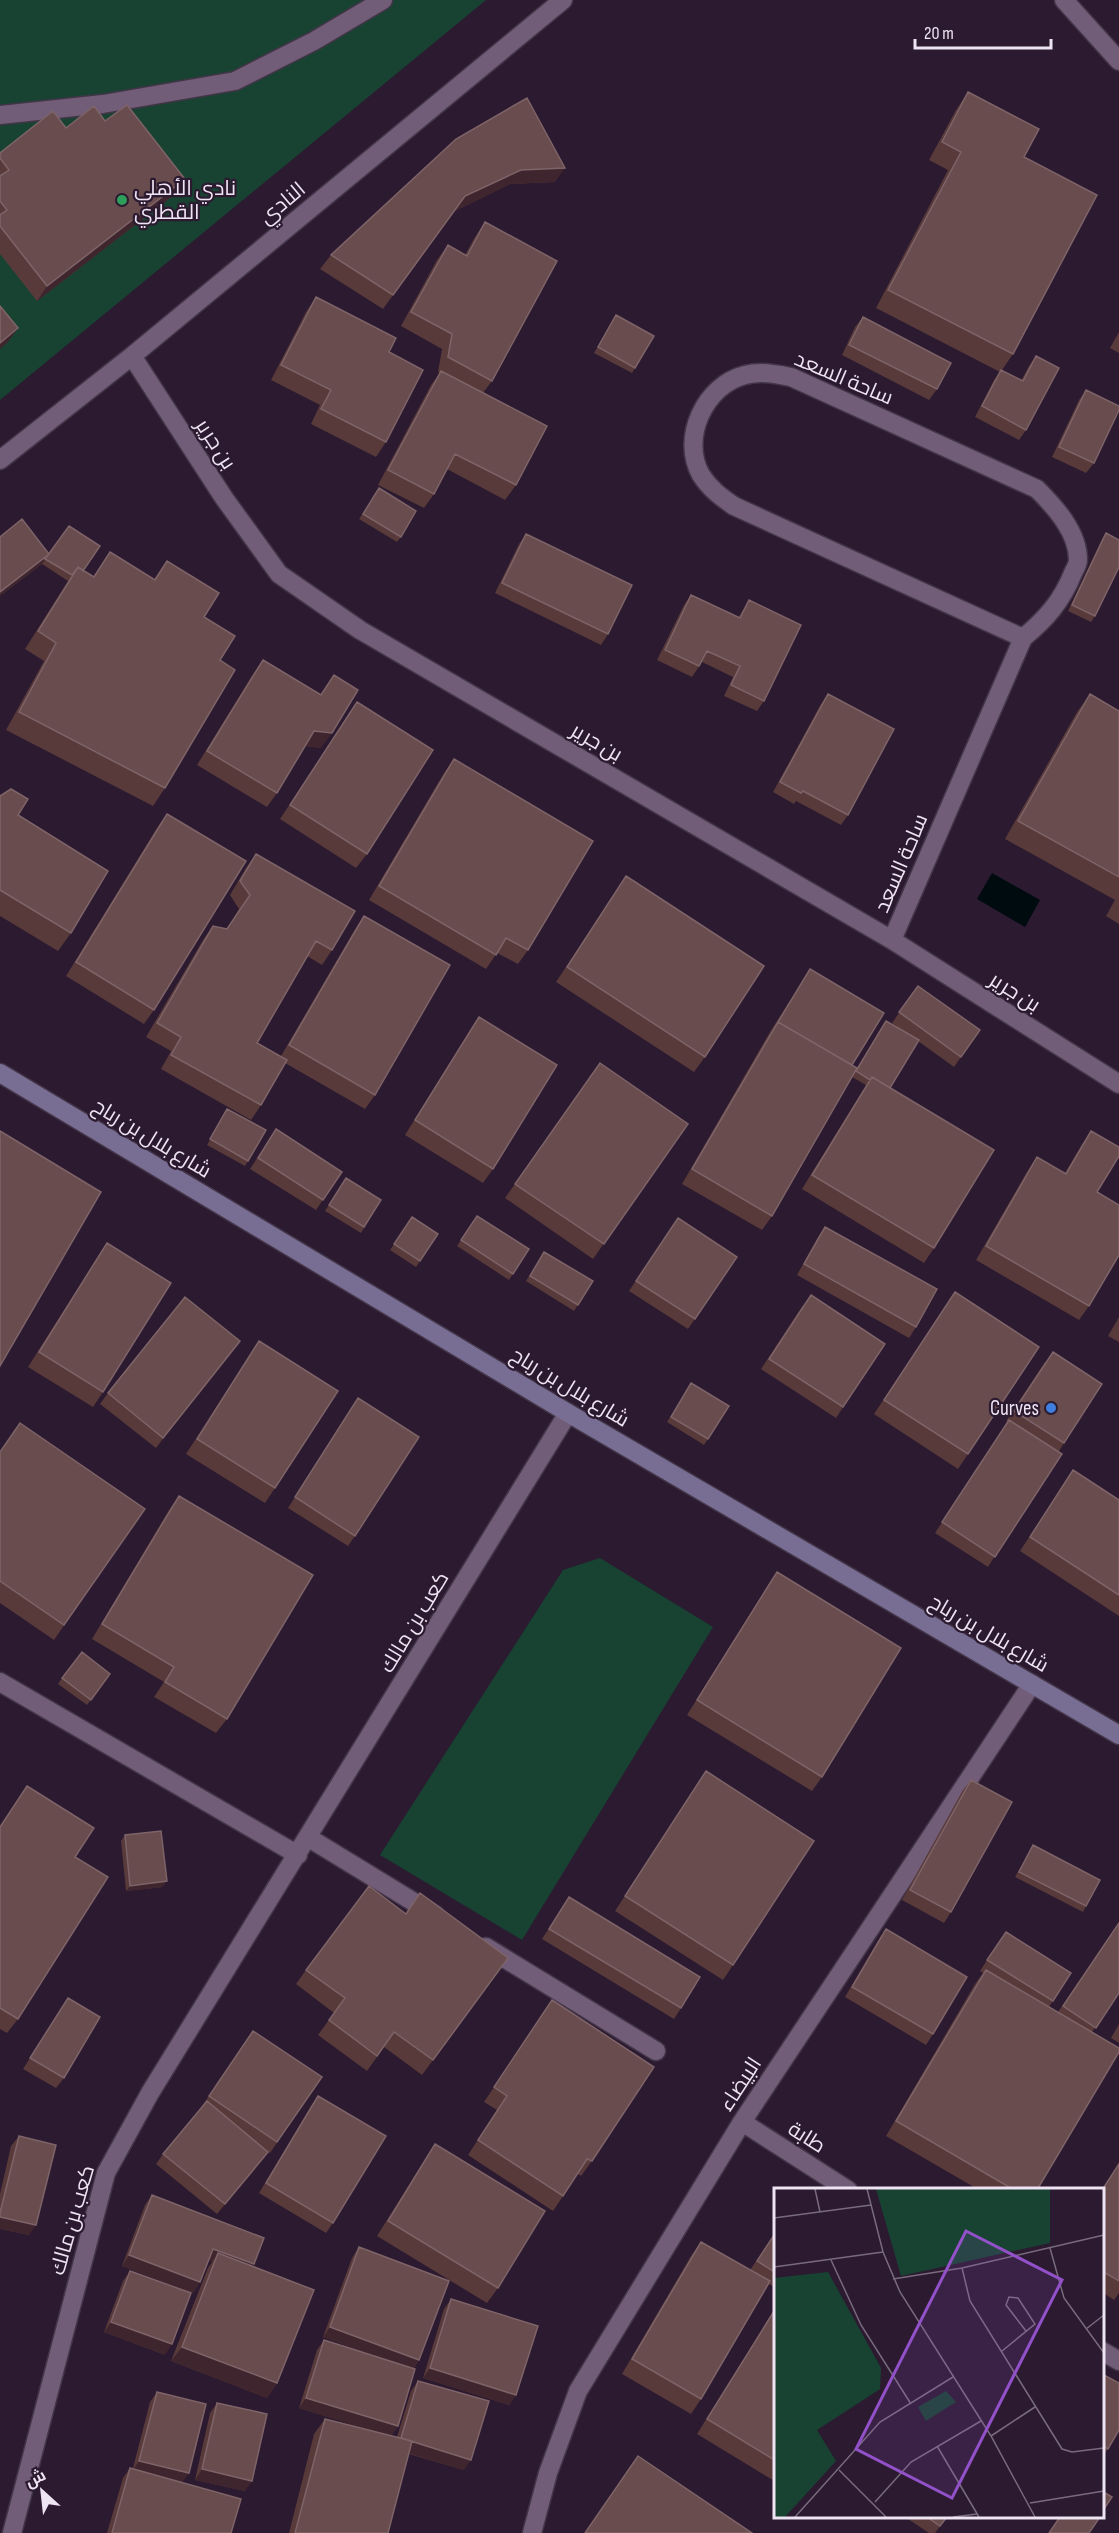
<svg xmlns="http://www.w3.org/2000/svg" width="1119" height="2533" font-family="'Sofia Sans Condensed',Cairo,sans-serif">
	<rect width="100%" height="100%" fill="#2b1a30"/>
	<path fill="#184332" d="M0,0H486L0,400Z
		M600,1558L713,1627L522,1940L380,1855L563,1570Z"/>
	<path fill="#000b10" d="M992,873L1040,900L1025,927L977,899Z"/>
	<g fill="none" stroke-linecap="round" stroke-linejoin="round">
		<g stroke="#433548" stroke-width="21">
			<path id="lane" d="M0,115L103,104L235,81L314,41L383,0
				M309,1838L435,1915
				M486,1947L656,2051"/>
		</g>
		<g stroke="#433548" stroke-width="21">
			<path id="street" d="M1064,0L1119,61
				M132,356L224,498L279,574L360,630L892,940L1119,1084
				M0,460L132,356L563,0
				M892,940L1023,638C1046,619 1062,601 1073,573C1075,569 1078,564 1078,560C1078,532 1055,507 1037,489L791,377C775,374 761,371 745,375C705,385 680,438 701,475C710,489 721,497 734,506L1023,638
				M0,1682L298,1855
				M742,2122L848,2190
				M1102,2351L1119,2361
				M12,2533L106,2173L150,2093L568,1413
				M532,2533L548,2473L578,2391L742,2122L1032,1684"/>
		</g>
		<g stroke="#433548" stroke-width="21">
			<path id="secondary" d="M0,1073L568,1413L1119,1735"/>
		</g>
		<use href="#lane" stroke="#715d77" stroke-width="18"/>
		<use href="#street" stroke="#715d77" stroke-width="18"/>
		<use href="#secondary" stroke="#786e93" stroke-width="18"/>
	</g>
	<path fill="#583a3a" d="M968,92L1024,157L1013,354L1002,370L1021,381L1029,366L1036,356L1026,430L1019,440L975,417L994,380L1000,372L876,308L948,170L929,160L956,110Z
		M105,121L185,179L175,194L37,301L0,254V153L66,128Z
		M456,139L555,182L510,184L455,211L383,309L320,269L331,255Z
		M485,222L492,381L483,393L516,485L505,500L447,469L434,494L424,508L378,485L431,385L440,373L438,372L442,349L401,326L437,260L448,245L465,255L475,237Z
		M316,297L389,352L386,442L376,457L311,424L320,405L271,380L306,312Z
		M616,315L635,368L632,373L594,353Z
		M863,317L937,389L929,400L842,355L855,327Z
		M1119,332V353L1110,348Z
		M1086,390L1094,463L1086,473L1052,457L1079,400Z
		M379,488L401,537L397,542L359,519Z
		M1106,533L1095,616L1091,622L1068,611L1102,539Z
		M526,534L608,634L601,645L495,593L519,544Z
		M0,537L49,554L83,571L93,577L110,552L154,579L167,561L204,617L220,660L165,788L153,806L6,730L44,661L25,649L68,581L42,564L0,596Z
		M691,595L738,618L749,600L764,701L757,711L724,696L733,677L702,662L692,677L657,660L684,605Z
		M263,660L320,695L334,675L321,748L305,746L277,793L267,807L197,765L253,674Z
		M828,694L848,815L841,825L796,801L794,804L773,792L821,704Z
		M1090,694L1119,711V924L1106,916L1115,900L1005,839L1077,712Z
		M357,702L367,854L356,868L280,819Z
		M454,759L528,950L518,964L497,953L486,969L369,900L444,773Z
		M0,796L18,815L71,933L58,951L0,916Z
		M167,814L154,1010L144,1024L66,976L157,828Z
		M256,854L332,950L322,965L307,956L257,1043L281,1056L354,931L364,916L375,1095L365,1109L285,1063L261,1105L251,1120L161,1069L171,1051L146,1037L203,940L213,926L227,929L239,909L230,895L246,868Z
		M626,876L705,1057L694,1072L556,982Z
		M810,969L852,1065L857,1068L886,1021L905,1032L892,1023L918,986L980,1030L954,1067L918,1041L890,1088L934,1248L924,1263L802,1189L866,1085L852,1077L772,1216L762,1230L682,1184L770,1032Z
		M479,1017L493,1169L483,1183L405,1135L469,1032Z
		M600,1063L688,1124L593,1259L505,1198Z
		M227,1109L248,1161L245,1166L207,1145Z
		M276,1129L342,1172L316,1210L250,1169Z
		M1091,1131L1097,1192L1089,1306L1079,1320L976,1260L1027,1172L1037,1157L1065,1173L1081,1146Z
		M346,1178L381,1200L361,1233L325,1211Z
		M477,1216L529,1249L509,1280L457,1246Z
		M412,1217L438,1234L416,1267L390,1250Z
		M678,1218L737,1257L688,1329L629,1291Z
		M825,1227L916,1327L909,1338L797,1275L818,1237Z
		M107,1243L103,1392L93,1407L28,1367L97,1258Z
		M544,1252L593,1281L574,1311L526,1281Z
		M955,1292L968,1454L958,1469L874,1414Z
		M803,1305L885,1344L836,1418L761,1369Z
		M1119,1317V1342L1108,1336Z
		M240,1341L156,1448L100,1404L108,1393Z
		M259,1341L275,1488L265,1503L186,1454Z
		M1045,1362L1064,1443L988,1567L935,1533L1008,1422L1006,1421Z
		M691,1383L708,1439L704,1445L667,1422Z
		M358,1398L355,1536L348,1546L288,1508Z
		M0,1452L145,1509L54,1640L0,1603Z
		M1073,1470L1119,1500V1616L1020,1551Z
		M179,1496L227,1719L216,1733L154,1697L164,1682L92,1639L169,1510Z
		M777,1572L822,1777L812,1791L687,1715L767,1587Z
		M110,1674L87,1705L58,1684L62,1678Z
		M706,1771L733,1965L723,1980L615,1911Z
		M971,1780L951,1912L944,1923L902,1900L963,1790Z
		M27,1786L75,1857L18,2019L7,2033L0,2029V1826Z
		M125,1835L163,1887L126,1891L121,1841Z
		M1033,1845L1086,1906L1083,1912L1015,1877Z
		M569,1897L681,2008L674,2019L542,1939Z
		M406,1914L498,1972L422,2075L384,2047L367,2071L318,2035L334,2013L296,1984L306,1970Z
		M1119,1922V1993L1092,2032L1037,2190H979L886,2136L975,1984L983,1973L980,1971L998,1943L1071,1973L1049,2007L1058,2012Z
		M886,1929L933,2034L926,2045L845,1997L879,1939Z
		M68,1998L64,2078L56,2088L23,2069Z
		M542,2015L592,2161L581,2176L578,2174L553,2211L468,2155L497,2110L484,2102Z
		M1119,2024V2043L1111,2038Z
		M253,2031L322,2077L270,2153L264,2149L268,2152L261,2162L217,2214L156,2164L163,2154L203,2107L202,2106Z
		M318,2096L333,2223L326,2233L259,2193L311,2106Z
		M19,2136L29,2235L0,2229V2194L11,2146Z
		M435,2144L498,2288L487,2303L377,2236L425,2159Z
		M1119,2162V2293L1114,2300L1102,2292V2190Z
		M152,2195L252,2266L277,2383L267,2398L171,2361L208,2268L212,2262L209,2260L200,2282L193,2293L122,2266L145,2205Z
		M776,2232V2288L769,2284L701,2399L691,2414L622,2374L691,2256L701,2242L750,2270Z
		M359,2247L419,2360L414,2368L398,2426L391,2436L397,2437L411,2391L418,2381L464,2470L409,2454L388,2533H289L314,2434L325,2419L373,2431L299,2408L317,2350L324,2340L366,2353L323,2337L352,2258Z
		M130,2271L165,2355L104,2332L123,2281Z
		M451,2299L516,2395L509,2405L423,2378L444,2309Z
		M776,2307V2482L697,2434Z
		M1102,2374L1108,2449L1102,2457Z
		M157,2392L189,2473L182,2482L231,2533H107L123,2478L130,2468H133L150,2402Z
		M217,2403L245,2491L195,2480L210,2413Z
		M905,2517H947L935,2533H929Z"/>
	<path fill="#3f252e" d="M565,168L555,182L510,184L455,211L383,309L465,196L521,170Z
		M185,179L175,194L37,301L47,286Z
		M18,328L8,342L0,349V343Z
		M49,554L42,564L0,596V592Z
		M314,731L332,733L321,748L304,746Z
		M240,1341L233,1351L156,1448L163,1438Z
		M167,1881L163,1887L126,1891L130,1886Z
		M268,2152L261,2162L217,2214L225,2204Z
		M0,2217L36,2225L29,2235L0,2229Z
		M213,2249L254,2264L247,2275L218,2253L212,2262L206,2259Z
		M129,2255L200,2282L193,2293L122,2266Z
		M111,2322L172,2344L165,2355L104,2332Z
		M330,2327L419,2360L412,2370L323,2337Z
		M182,2347L277,2383L267,2398L171,2361Z
		M430,2368L516,2395L509,2405L423,2378Z
		M306,2398L398,2426L390,2437L299,2408Z
		M401,2439L471,2460L464,2470L394,2449Z
		M139,2461L189,2473L182,2483L132,2471Z
		M202,2469L252,2481L245,2491L195,2480Z"/>
	<path fill="#694c4e" stroke="#7e6468" stroke-width="1.5" d="M968,92L1039,129L1024,157L1097,195L1013,354L888,290L961,152L942,142Z
		M527,98L565,168L521,170L465,196L393,295L331,255L456,139Z
		M127,105L185,179L47,286L0,226V215L7,210L0,201V176L9,170L0,158V153L53,111L66,128L94,106L105,121Z
		M485,222L557,261L492,381L448,357L452,334L411,312L448,245L467,256Z
		M316,297L396,338L389,352L423,370L386,442L321,409L331,390L281,365Z
		M0,306L18,328L0,343Z
		M616,315L654,336L635,368L598,347Z
		M863,317L951,363L937,389L849,345Z
		M1036,356L1059,368L1026,430L982,406L1001,370L1023,381Z
		M441,371L547,426L516,485L455,454L434,494L388,470Z
		M1086,390L1119,406V410L1094,463L1059,447Z
		M379,488L416,511L401,537L363,514Z
		M22,519L49,554L0,592V537Z
		M69,526L100,546L83,571L78,567L72,575L45,559Z
		M1106,533L1119,540V567L1095,616L1072,605Z
		M526,534L632,585L608,634L502,583Z
		M110,552L155,580L167,561L219,593L204,617L235,636L220,660L235,670L165,788L19,712L56,643L38,631L78,567L94,577Z
		M691,595L740,618L749,600L801,625L764,701L731,685L740,666L707,651L699,666L665,650Z
		M263,660L321,695L334,675L358,690L332,733L314,731L277,793L207,751Z
		M828,694L894,729L848,815L803,791L801,793L780,782Z
		M1090,694L1119,711V877L1018,821Z
		M357,702L433,750L367,854L290,805Z
		M454,759L593,841L528,950L506,938L496,955L379,886Z
		M11,789L28,799L18,815L108,871L71,933L0,890V796Z
		M167,814L246,861L154,1010L76,962Z
		M256,854L355,911L332,950L316,941L257,1043L287,1060L261,1105L171,1055L181,1037L157,1023L213,926L227,929L250,895L240,881Z
		M626,876L764,966L705,1057L567,967Z
		M364,916L450,965L375,1095L289,1045Z
		M810,969L884,1013L852,1065L778,1022Z
		M918,986L980,1030L961,1057L899,1012Z
		M479,1017L557,1065L493,1169L415,1120Z
		M886,1021L919,1040L890,1088L872,1077L870,1080L856,1071Z
		M778,1022L857,1068L772,1216L692,1169Z
		M600,1063L688,1124L604,1244L515,1184Z
		M872,1077L994,1150L934,1248L812,1175Z
		M227,1109L266,1130L248,1161L210,1139Z
		M276,1129L342,1172L323,1200L258,1158Z
		M0,1131L101,1192L0,1366Z
		M1091,1131L1119,1147V1156L1097,1192L1119,1205V1255L1089,1306L986,1246L1037,1157L1066,1174Z
		M346,1178L381,1200L364,1227L329,1205Z
		M477,1216L529,1249L513,1274L461,1240Z
		M412,1217L438,1234L420,1261L394,1244Z
		M678,1218L737,1257L695,1319L636,1281Z
		M825,1227L937,1289L916,1327L804,1264Z
		M107,1243L171,1283L103,1392L39,1352Z
		M544,1252L593,1281L578,1305L530,1276Z
		M955,1292L1039,1347L968,1454L884,1400Z
		M811,1295L885,1344L843,1407L769,1359Z
		M185,1297L240,1341L163,1438L108,1393Z
		M259,1341L338,1391L275,1488L197,1439Z
		M1053,1352L1102,1384L1064,1443L1014,1411Z
		M691,1383L729,1406L708,1439L671,1417Z
		M358,1398L419,1437L355,1536L295,1497Z
		M1009,1420L1062,1454L995,1557L942,1522Z
		M20,1423L145,1509L64,1625L0,1581V1452Z
		M1073,1470L1119,1500V1595L1030,1537Z
		M179,1496L313,1575L227,1719L165,1682L174,1667L102,1624Z
		M777,1572L901,1648L822,1777L697,1700Z
		M82,1652L110,1674L91,1700L62,1678Z
		M706,1771L814,1841L733,1965L625,1896Z
		M971,1780L1012,1802L951,1912L910,1890Z
		M27,1786L94,1828L75,1857L108,1877L18,2019L0,2008V1827Z
		M161,1831L167,1881L130,1886L125,1835Z
		M1033,1845L1100,1880L1086,1906L1019,1872Z
		M369,1886L406,1914L420,1893L508,1958L433,2060L394,2032L377,2056L329,2020L345,1998L306,1970Z
		M569,1897L700,1977L681,2008L549,1929Z
		M1119,1923V1993L1096,2028L1063,2006Z
		M886,1929L967,1977L933,2034L852,1987Z
		M1006,1932L1071,1973L1053,2001L987,1960Z
		M986,1970L1119,2048V2052L1037,2190H1014L896,2121Z
		M68,1998L100,2017L64,2078L30,2058Z
		M552,2000L654,2067L592,2161L587,2159L563,2196L478,2140L507,2096L494,2087Z
		M253,2031L322,2077L277,2142L209,2096Z
		M318,2096L386,2136L333,2223L266,2183Z
		M207,2101L268,2152L225,2204L163,2154Z
		M19,2136L56,2145L36,2225L0,2217V2213Z
		M435,2144L545,2211L498,2288L388,2221Z
		M1119,2164V2281L1102,2271V2190Z
		M152,2195L264,2238L254,2264L213,2249L200,2282L129,2255Z
		M776,2232V2273L757,2261Z
		M701,2242L770,2281L701,2399L632,2359Z
		M359,2247L449,2281L419,2360L330,2327Z
		M218,2253L314,2290L277,2383L182,2347Z
		M130,2271L191,2293L172,2344L111,2322Z
		M451,2299L538,2326L516,2395L430,2368Z
		M776,2308V2461L707,2419Z
		M324,2340L415,2369L398,2426L306,2398Z
		M1102,2374L1119,2383V2430L1108,2449L1102,2445Z
		M418,2381L489,2401L471,2460L401,2438Z
		M157,2392L206,2404L189,2473L139,2461Z
		M217,2403L267,2414L252,2481L202,2469Z
		M325,2419L412,2441L388,2533H295Z
		M638,2456L752,2533H585Z
		M130,2468L241,2499L231,2533H112Z
		M1102,2491L1112,2497L1102,2512Z
		M927,2517H947L940,2526Z
		M1060,2517H1100L1089,2533H1049Z"/>
	<circle fill="#2e9e5b" stroke="#2b1a30" stroke-width="2" cx="122" cy="200" r="6"/>
	<circle fill="#3f7fe0" stroke="#2b1a30" stroke-width="2" cx="1051" cy="1408" r="6"/>
	<g text-anchor="middle" stroke-width="4.5" stroke-linejoin="round" paint-order="stroke">
		<g font-size="21" fill="#efe4f3" stroke="#2b1a30" text-anchor="start">
			<text x="134" y="195">نادي الأهلي<tspan x="134" dy="24">القطري</tspan></text>
			<text x="1039" y="1415" text-anchor="end">Curves</text>
		</g>
		<g font-size="21" fill="#efe4f3" stroke="#2b1a30">
			<text transform="translate(282 203) rotate(-40)" y="7">النادي</text>
			<text transform="translate(844 378) rotate(23)" y="7">ساحة السعد</text>
			<text transform="translate(216 444) rotate(57)" y="7">بن جرير</text>
			<text transform="translate(597 742) rotate(30)" y="7">بن جرير</text>
			<text transform="translate(901 863) rotate(-67)" y="7">ساحة السعد</text>
			<text transform="translate(1015 992) rotate(32)" y="7">بن جرير</text>
			<text transform="translate(152 1138) rotate(31)" y="7">شارع بلال بن رباح</text>
			<text transform="translate(570 1387) rotate(31)" y="7">شارع بلال بن رباح</text>
			<text transform="translate(414 1622) rotate(-59)" y="7">كعب بن مالك</text>
			<text transform="translate(989 1633) rotate(30)" y="7">شارع بلال بن رباح</text>
			<text transform="translate(740 2084) rotate(-57)" y="7">البيضاء</text>
			<text transform="translate(807 2137) rotate(32)" y="7">طابة</text>
			<text transform="translate(72 2220) rotate(-74)" y="7">كعب بن مالك</text>
		</g>
	</g>
	<g transform="translate(774 2188)">
		<rect width="330" height="330" fill="#2b1a30"/>
		<path d="M102,1H276V55L127,88ZM54,84L107,180L106,201L43,242L62,273L11,329H0V90ZM172,203L182,214L152,233L144,219Z" fill="#184332"/>
		<path fill="none" stroke="#796b7e" stroke-width="1.5" d="M41,1L46,24M93,1L109,64L126,104L217,248L261,329M0,30L97,17M276,60L290,110L330,165M57,72L87,137L137,216M0,79L109,64M188,80L196,113L288,261L298,264L330,260M119,91L188,80L330,47M312,141L330,127M228,163L261,136L244,110L235,109L232,117L252,143M217,248L261,219M163,258L205,329M65,282L112,329M101,314L137,274L207,233M256,315L330,303M21,329L106,234L179,189M179,329L203,326"/>
		<path fill="#9251c9" fill-opacity="0.15" stroke="#9251c9" stroke-width="3" d="M192,43L288,92L178,310L82,261Z"/>
		<rect width="330" height="330" fill="none" stroke="#efe4f3" stroke-width="3"/>
	</g>
	<g transform="translate(42 2491) rotate(333)" stroke="#2b1a30" stroke-width="4.5" paint-order="stroke">
	<path d="M0-4.5L10 22L0 15L-10 22Z" fill="#efe4f3"/>
	<text y="-9" font-size="16" font-weight="bold" text-anchor="middle" fill="#efe4f3">ش</text>
	</g>
	<path d="M915 39v9h136v-9" fill="none" stroke="#efe4f3" stroke-width="3"/>
	<text x="924" y="39" font-size="18" fill="#efe4f3" stroke="#2b1a30" stroke-width="4.5" paint-order="stroke">20 m</text>
</svg>
